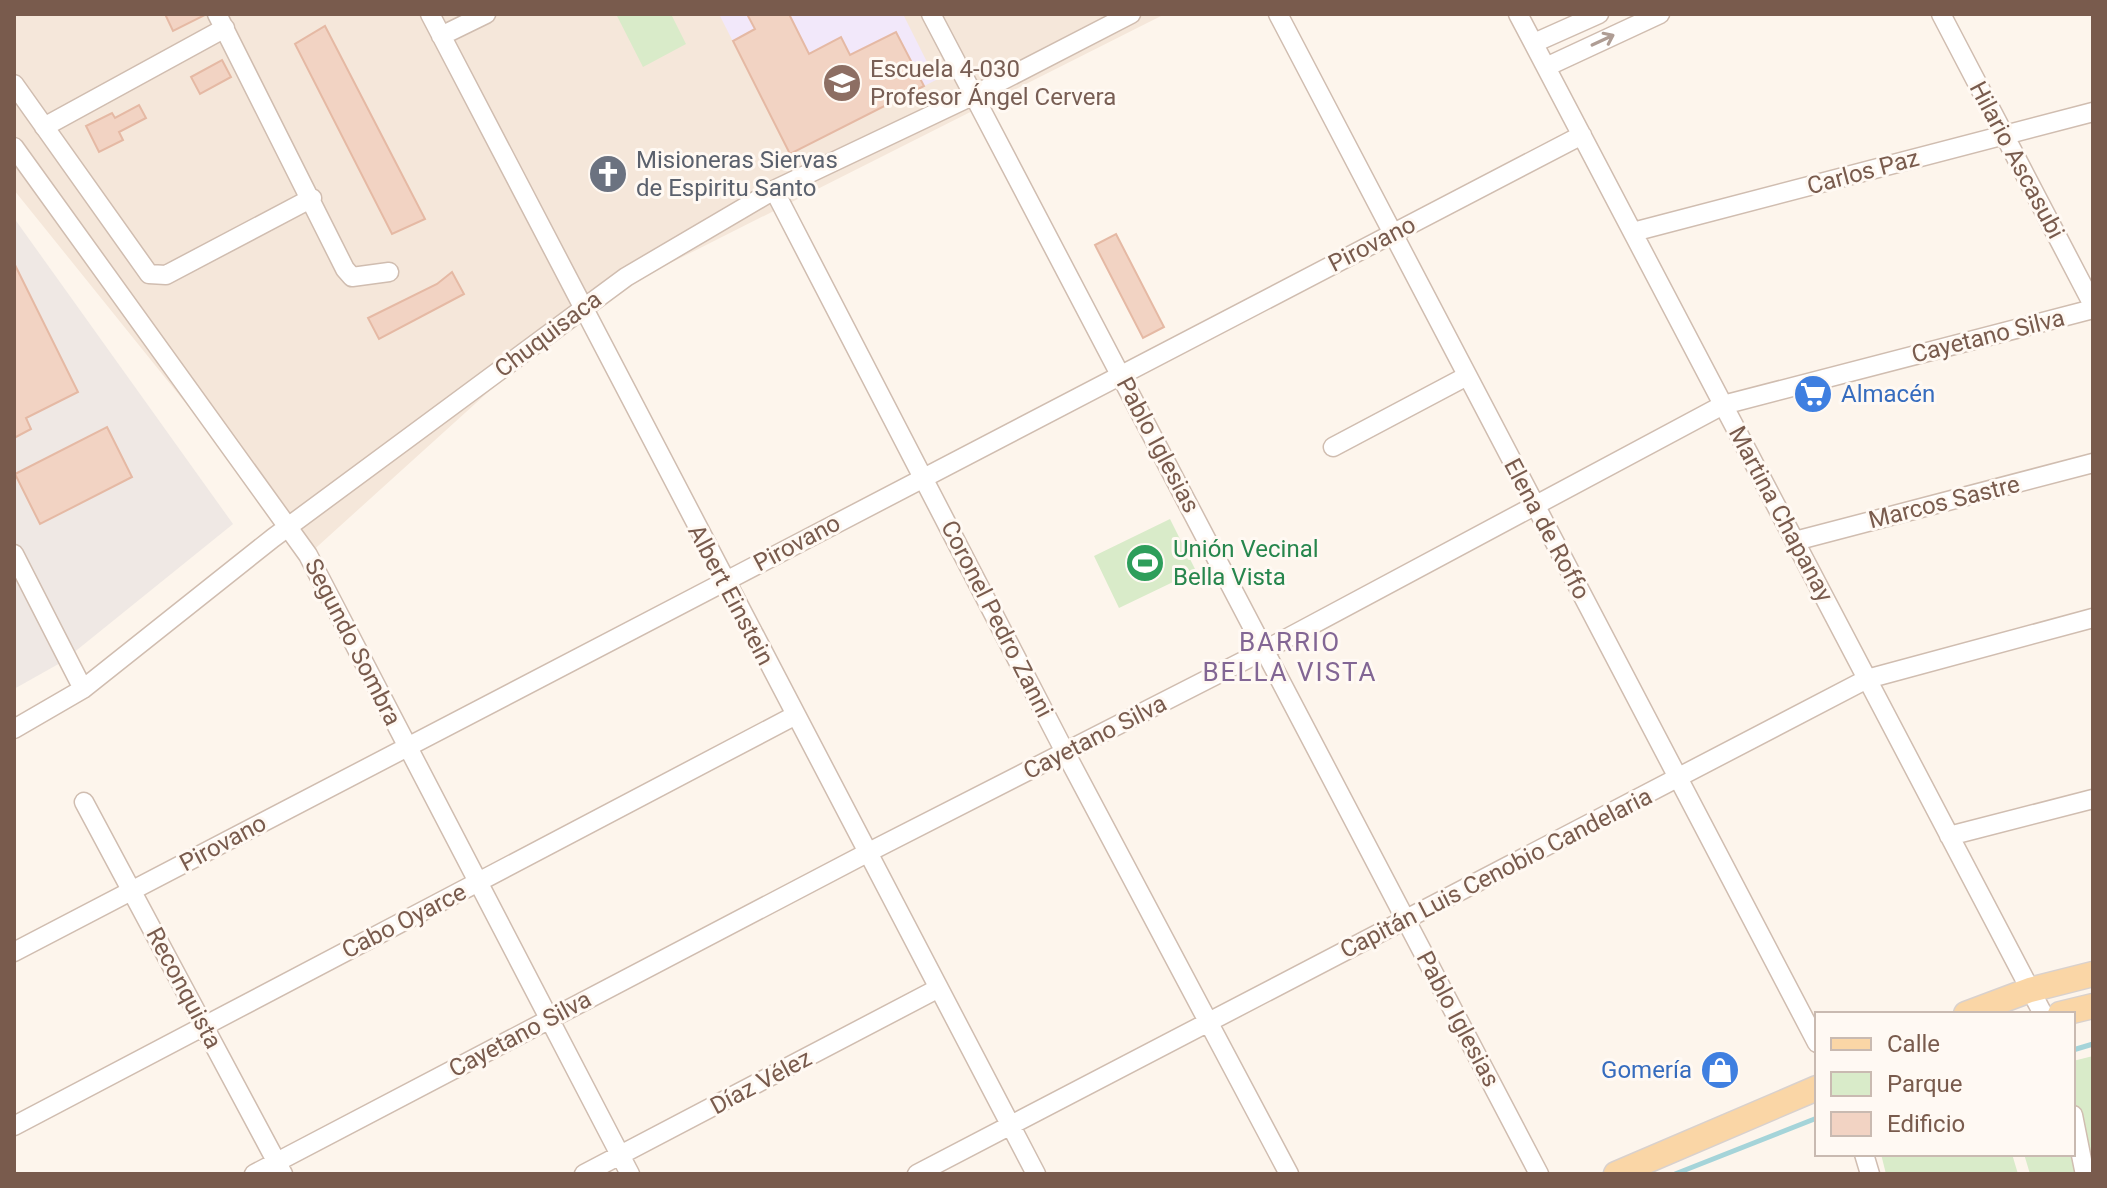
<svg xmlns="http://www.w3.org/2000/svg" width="2107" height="1188" font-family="Roboto,sans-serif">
	<rect width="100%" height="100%" fill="#fdf5ec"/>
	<path fill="#f5e7da" d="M14,14H1165L581,308L308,555L14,190Z"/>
	<path fill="#efe8e4" d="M14,218L233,524L62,662L14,689Z"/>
	<path fill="#f2e8fa" d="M719,14H903L936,80L790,154Z"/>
	<path fill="#d9ebc9" d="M616,14H671L686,44L643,67Z
		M1170,519L1196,571L1119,608L1094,556Z
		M2093,1056V1174H2030L2024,1154H2073V1061Z
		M1881,1154H2012L2018,1174H1886Z"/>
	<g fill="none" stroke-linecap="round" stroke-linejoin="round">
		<path stroke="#a5d4d9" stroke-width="5" d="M2073,1050L2093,1044
			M1675,1174L1817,1118"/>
	</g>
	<path fill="#f2d3c3" stroke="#e5b9a4" stroke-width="2" d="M165,14H205V15L173,31Z
		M747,14H789L809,54L841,37L850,55L896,32L924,86L790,154L733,41L755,29Z
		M325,26L425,219L392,234L295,44Z
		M222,60L231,77L200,94L191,77Z
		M139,105L146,118L119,132L123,140L99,152L86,126L112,113L115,118Z
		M1116,234L1164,327L1143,338L1095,245Z
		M14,263L78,392L26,418L31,429L14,438Z
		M452,272L464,294L379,339L368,318L437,284Z
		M107,427L132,477L40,524L15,474Z"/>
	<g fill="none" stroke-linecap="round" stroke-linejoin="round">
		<g stroke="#d0bdb0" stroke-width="21">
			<path id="minor" d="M217,14L345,269L352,277L389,272
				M430,14L1036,1174
				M931,14L1539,1174
				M1278,14L1817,1043
				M1518,14L2043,1014
				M1941,14L2093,305
				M441,36L486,14
				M1534,43L1599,14
				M1546,67L1660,14
				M14,84L149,274L166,275L312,198
				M44,127L225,28
				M14,147L308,555L630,1174
				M774,190L1065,752L1289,1174
				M1633,232L2093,112
				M1333,447L1467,376
				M1795,541L2093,463
				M14,554L83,689
				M14,729L83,689L273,538L626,277L774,190L974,95L1131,14
				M84,802L283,1174
				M1949,836L2093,799
				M14,952L1582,135
				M2073,1115L2084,1170
				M14,1126L794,716
				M1864,1154L1870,1174
				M254,1174L867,853L1265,650L1723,405L2093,309
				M584,1174L937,989
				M917,1174L1867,679L2093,618"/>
		</g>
		<g stroke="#d9d1cd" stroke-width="27">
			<path id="major" d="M1966,1014L2030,990L2093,974
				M2060,1014L2093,1006
				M1616,1174L1817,1088"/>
		</g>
		<use href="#minor" stroke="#fff" stroke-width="18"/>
		<use href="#major" stroke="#fad6a6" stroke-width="24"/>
	</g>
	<defs><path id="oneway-shaft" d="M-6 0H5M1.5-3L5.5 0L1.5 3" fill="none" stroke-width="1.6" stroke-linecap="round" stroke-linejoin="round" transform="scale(2)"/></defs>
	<use stroke="#af9d94" href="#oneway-shaft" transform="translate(1603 40) rotate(-25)"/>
	<defs>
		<g id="school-disc" transform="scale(2)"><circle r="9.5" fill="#8d6e63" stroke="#fff9f3"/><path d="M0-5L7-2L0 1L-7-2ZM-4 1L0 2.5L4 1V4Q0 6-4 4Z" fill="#fff"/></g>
		<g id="church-disc" transform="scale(2)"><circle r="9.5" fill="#6b7280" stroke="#fff9f3"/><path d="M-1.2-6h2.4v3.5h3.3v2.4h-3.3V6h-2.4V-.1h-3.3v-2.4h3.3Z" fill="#fff"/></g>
		<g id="supermarket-disc" transform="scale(2)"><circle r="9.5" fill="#3f7fe0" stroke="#fff9f3"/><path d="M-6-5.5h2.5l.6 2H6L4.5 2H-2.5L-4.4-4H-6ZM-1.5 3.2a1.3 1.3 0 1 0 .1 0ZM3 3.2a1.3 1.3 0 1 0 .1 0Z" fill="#fff"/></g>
		<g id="stadium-disc" transform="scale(2)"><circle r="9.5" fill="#2e9e5b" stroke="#fff9f3"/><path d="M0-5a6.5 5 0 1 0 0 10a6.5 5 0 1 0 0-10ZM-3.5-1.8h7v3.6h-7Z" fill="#fff"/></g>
		<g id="shop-disc" transform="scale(2)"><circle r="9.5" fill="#3f7fe0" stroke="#fff9f3"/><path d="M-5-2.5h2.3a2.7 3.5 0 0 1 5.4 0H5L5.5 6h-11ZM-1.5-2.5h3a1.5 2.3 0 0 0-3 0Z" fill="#fff"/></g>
	</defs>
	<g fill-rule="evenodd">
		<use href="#school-disc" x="842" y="83"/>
		<use href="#church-disc" x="608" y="174"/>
		<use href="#supermarket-disc" x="1813" y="394"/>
		<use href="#stadium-disc" x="1145" y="563"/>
		<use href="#shop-disc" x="1720" y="1070"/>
	</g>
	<g text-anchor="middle" stroke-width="6" stroke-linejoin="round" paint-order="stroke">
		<g font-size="24" fill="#785e54" stroke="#fff9f3" text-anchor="start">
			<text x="870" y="77">Escuela 4-030<tspan x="870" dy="28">Profesor Ángel Cervera</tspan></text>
		</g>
		<g font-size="24" fill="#5b616d" stroke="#fff9f3" text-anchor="start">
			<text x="636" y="168">Misioneras Siervas<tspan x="636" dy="28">de Espiritu Santo</tspan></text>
		</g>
		<g font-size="24" fill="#795b4d" stroke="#fff9f3">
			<text transform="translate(2017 160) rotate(62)" y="8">Hilario Ascasubi</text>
			<text transform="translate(1863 172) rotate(-15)" y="8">Carlos Paz</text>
			<text transform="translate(1372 244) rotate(-27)" y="8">Pirovano</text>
			<text transform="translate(548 334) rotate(-37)" y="8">Chuquisaca</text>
			<text transform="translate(1988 336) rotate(-14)" y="8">Cayetano Silva</text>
			<text transform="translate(1158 445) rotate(62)" y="8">Pablo Iglesias</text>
			<text transform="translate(1944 502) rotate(-14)" y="8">Marcos Sastre</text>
			<text transform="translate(1781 514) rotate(62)" y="8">Martina Chapanay</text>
			<text transform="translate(1547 529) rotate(62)" y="8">Elena de Roffo</text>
			<text transform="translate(797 543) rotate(-28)" y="8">Pirovano</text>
			<text transform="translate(731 595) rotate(62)" y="8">Albert Einstein</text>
			<text transform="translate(997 619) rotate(63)" y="8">Coronel Pedro Zanni</text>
			<text transform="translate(353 642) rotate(63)" y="8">Segundo Sombra</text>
			<text transform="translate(1095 737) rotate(-27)" y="8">Cayetano Silva</text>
			<text transform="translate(223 843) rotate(-28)" y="8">Pirovano</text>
			<text transform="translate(1496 873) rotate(-27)" y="8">Capitán Luis Cenobio Candelaria</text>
			<text transform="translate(404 921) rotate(-27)" y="8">Cabo Oyarce</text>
			<text transform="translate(184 988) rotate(62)" y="8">Reconquista</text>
			<text transform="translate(1458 1019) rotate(62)" y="8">Pablo Iglesias</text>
			<text transform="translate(520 1034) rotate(-28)" y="8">Cayetano Silva</text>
			<text transform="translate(761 1082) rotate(-28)" y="8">Díaz Vélez</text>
		</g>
		<g font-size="24" fill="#366cbe" stroke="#fff9f3" text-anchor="start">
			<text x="1841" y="402">Almacén</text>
			<text x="1692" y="1078" text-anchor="end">Gomería</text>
		</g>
		<g font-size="24" fill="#27864d" stroke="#fff9f3" text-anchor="start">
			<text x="1173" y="557">Unión Vecinal<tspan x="1173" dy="28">Bella Vista</tspan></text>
		</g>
		<g font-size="26" letter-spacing="2" fill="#826694" stroke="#fff9f3">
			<text x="1290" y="651">BARRIO<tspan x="1290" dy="30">BELLA VISTA</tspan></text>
		</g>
	</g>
	<rect width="2107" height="1188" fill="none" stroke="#795b4d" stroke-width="32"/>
	<rect x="1815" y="1012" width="260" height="144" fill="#fff9f3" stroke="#c9bab1" stroke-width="2"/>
	<rect x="1831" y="1038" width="40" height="12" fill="#fad6a6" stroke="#c9bab1" stroke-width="2"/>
	<text x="1887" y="1052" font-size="24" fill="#795b4d">Calle</text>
	<rect x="1831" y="1072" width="40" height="24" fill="#d9ebc9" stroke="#c9bab1" stroke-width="2"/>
	<text x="1887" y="1092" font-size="24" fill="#795b4d">Parque</text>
	<rect x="1831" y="1112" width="40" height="24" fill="#f2d3c3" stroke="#c9bab1" stroke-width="2"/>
	<text x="1887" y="1132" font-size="24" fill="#795b4d">Edificio</text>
</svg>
